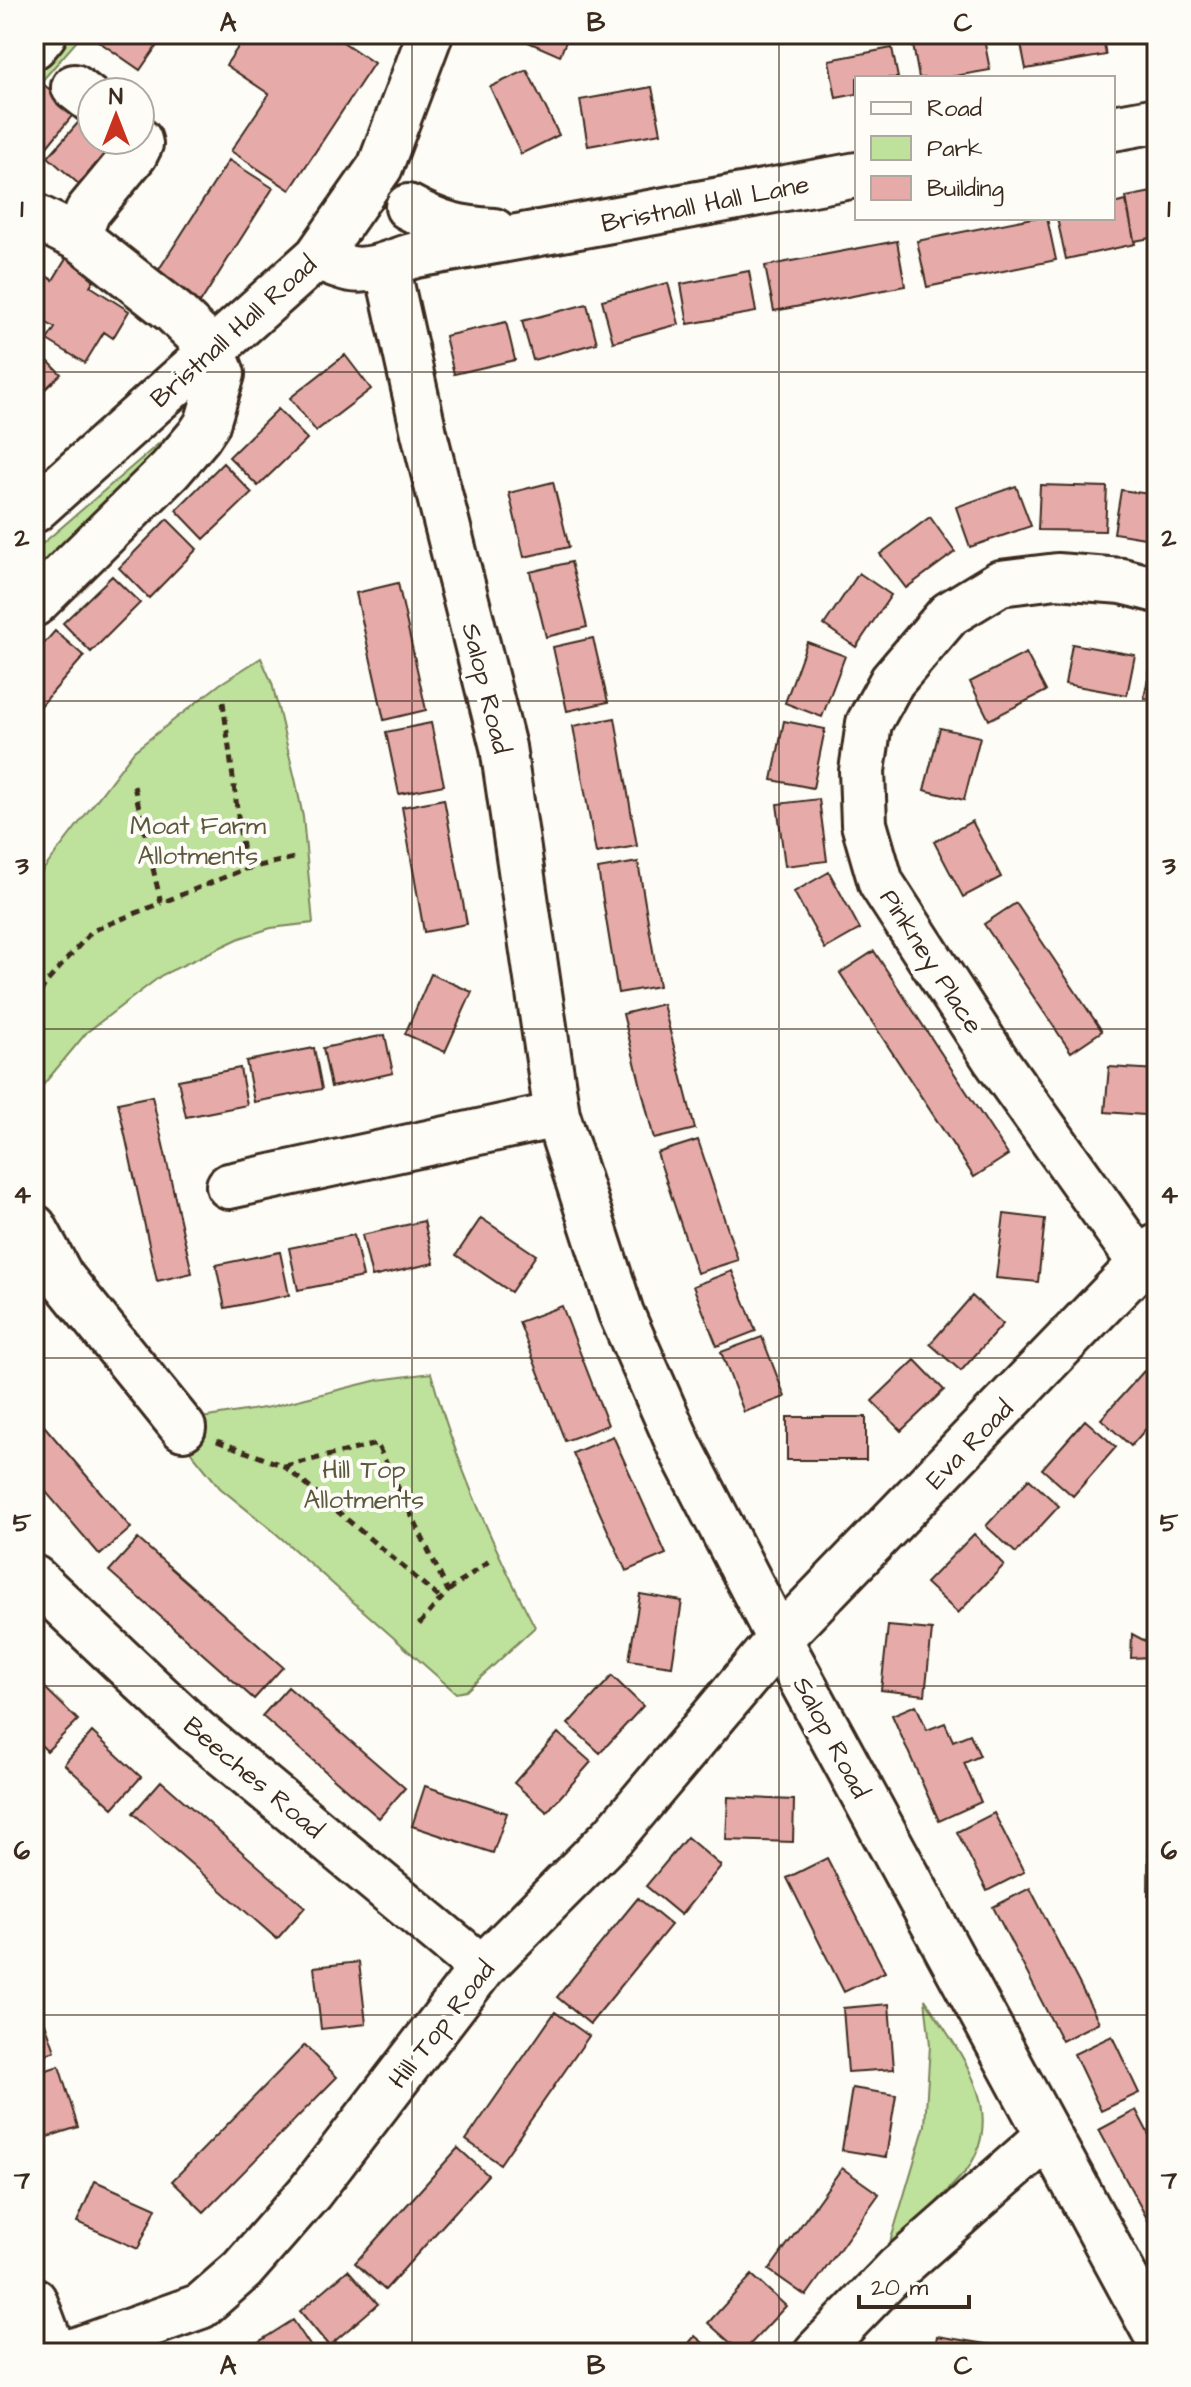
<svg xmlns="http://www.w3.org/2000/svg" width="1191" height="2387" font-family="'Architects Daughter',sans-serif">
	<rect width="100%" height="100%" fill="#fdfcf7"/>
	<filter id="ink" filterUnits="userSpaceOnUse"><feTurbulence type="fractalNoise" baseFrequency=".0125" numOctaves="2"/><feDisplacementMap in="SourceGraphic" scale="16" xChannelSelector="R" yChannelSelector="G"/><feConvolveMatrix kernelMatrix="1 2 1 2 8 2 1 2 1" color-interpolation-filters="sRGB"/></filter>
	<g filter="url(#ink)">
		<path fill="#bee19b" stroke="#7c865c" stroke-width="2" d="M58,34H83L34,90V61Z
			M182,428L34,585V551L171,433Z
			M261,658L272,683L296,783L303,817L313,923L271,928L240,938L162,975L87,1032L34,1096V882L134,751L220,684Z
			M431,1373C455,1461 493,1547 535,1627L466,1691L456,1693L272,1530L220,1488L174,1431L189,1420L270,1407L378,1380Z
			M925,1999C958,2051 1009,2109 967,2170L886,2256L925,2125L930,2045Z"/>
		<path fill="#e6aba9" stroke="#3b2a1e" stroke-width="2" d="M102,34H165L140,70L98,41Z
			M247,34H331L374,63L290,190L231,151L269,94L226,65Z
			M521,34H569L560,56L519,38Z
			M970,34H983L990,70L944,78H919L913,45Z
			M1019,34H1102L1106,55L1026,69Z
			M1140,34H1157V43L1142,45Z
			M892,48L898,78H857V94L836,98L829,60Z
			M527,70L559,135L521,154L490,87Z
			M43,84L76,111L42,153L34,147V96Z
			M652,87L661,133L588,146L580,100Z
			M84,116L92,123V140H111L117,145L81,186L48,157Z
			M229,160L273,188L200,303L156,274Z
			M1157,191V237L1134,241L1126,197Z
			M1126,201L1135,244L1066,259L1057,218H1113V204Z
			M1032,218H1047L1056,260L927,287L917,241Z
			M897,241L905,286L774,311L765,266Z
			M69,254L98,272L90,286L129,311L113,338L104,332L85,363L47,340L55,328L34,315V281L40,272L53,280Z
			M749,271L756,312L688,324L681,284Z
			M668,283L679,324L613,342L602,300Z
			M587,304L597,343L533,360L522,321Z
			M506,322L515,360L454,374L445,336Z
			M34,347L61,374L34,400Z
			M345,355L371,389L316,431L290,398Z
			M278,409L307,439L258,486L229,457Z
			M223,463L252,493L204,539L176,510Z
			M553,482L569,547L524,557L509,493Z
			M1040,485L1107,487L1105,531L1038,530Z
			M1016,486L1031,526L970,547L956,507Z
			M1121,490L1157,495V540L1114,533Z
			M930,517L955,552L906,588L880,554Z
			M167,519L197,549L149,598L119,568Z
			M571,562L587,627L546,637L530,572Z
			M859,573L891,595L856,647L824,625Z
			M112,576L140,603L91,652L63,623Z
			M398,583L426,710L384,720L356,593Z
			M55,631L84,656L39,708L34,703V655Z
			M593,638L608,702L567,711L553,647Z
			M807,642L845,656L822,717L785,703Z
			M1072,644L1135,655L1127,695L1065,684Z
			M1026,653L1046,691L989,720L970,682Z
			M1152,659L1157,660V700L1144,698Z
			M615,718L637,846L596,853L573,726Z
			M784,721L825,729L813,788L772,780Z
			M431,723L444,785L399,794L386,732Z
			M940,728L980,737L964,800L924,790Z
			M444,799L467,924L424,932L402,807Z
			M819,799L827,861L785,866L777,804Z
			M972,821L1001,877L963,897L934,842Z
			M638,862L659,986L618,993L598,869Z
			M829,872L860,929L825,949L794,892Z
			M1016,903L1102,1031L1071,1052L984,924Z
			M874,951L1008,1155L974,1177L840,973Z
			M431,974L472,992L445,1052L405,1034Z
			M663,1004L695,1129L654,1139L623,1014Z
			M385,1035L393,1073L331,1087L323,1048Z
			M314,1048L322,1089L254,1102L246,1061Z
			M1109,1067L1157,1070V1116L1105,1112Z
			M240,1068L247,1105L186,1117L178,1080Z
			M152,1096L192,1273L157,1281L118,1103Z
			M698,1140L738,1260L697,1273L657,1153Z
			M1004,1214L1045,1219L1038,1282L996,1278Z
			M481,1218L536,1255L511,1292L456,1255Z
			M424,1221L434,1263L372,1277L362,1235Z
			M354,1235L363,1277L298,1290L289,1248Z
			M280,1252L289,1295L225,1308L216,1265Z
			M732,1271L756,1331L717,1346L693,1286Z
			M972,1296L1003,1324L961,1371L930,1344Z
			M562,1306L608,1425L565,1441L519,1322Z
			M762,1337L785,1397L744,1412L721,1352Z
			M915,1360L944,1390L901,1431L872,1401Z
			M1144,1371L1157,1382V1416L1131,1446L1101,1419Z
			M34,1414L131,1528L100,1555L34,1478Z
			M787,1417H866V1460H787Z
			M1085,1420L1116,1447L1073,1496L1042,1469Z
			M613,1436L666,1554L626,1571L573,1453Z
			M1029,1479L1059,1506L1016,1553L986,1526Z
			M974,1534L1004,1565L958,1613L926,1583Z
			M138,1539L283,1667L254,1699L109,1571Z
			M640,1594L682,1601L672,1666L629,1660Z
			M888,1626L932,1630L925,1695L881,1690Z
			M1132,1634L1147,1642H1157L1156,1648H1151V1657L1131,1658Z
			M1151,1648H1157V1896H1148Z
			M612,1676L643,1706L600,1753L568,1724Z
			M34,1677L78,1720L47,1751L34,1738Z
			M288,1687L405,1788L379,1818L262,1716Z
			M916,1705L927,1730L945,1723L953,1741L970,1734L980,1756L964,1763L981,1802L939,1821L892,1715Z
			M92,1732L141,1777L113,1808L64,1764Z
			M558,1733L591,1762L547,1812L514,1783Z
			M161,1781L305,1907L277,1939L133,1813Z
			M425,1786L507,1813L493,1853L412,1826Z
			M728,1797L794,1800L793,1842L726,1840Z
			M994,1813L1024,1872L987,1891L957,1832Z
			M687,1837L721,1866L681,1915L646,1886Z
			M827,1858L885,1972L844,1992L787,1878Z
			M1030,1888L1099,2022L1062,2041L993,1907Z
			M638,1898L671,1925L590,2024L557,1997Z
			M359,1962L366,2024L321,2029L314,1967Z
			M34,1992L55,2051L34,2058Z
			M889,2004L894,2069L848,2072L843,2008Z
			M555,2012L589,2036L500,2164L466,2140Z
			M1112,2036L1139,2093L1101,2111L1074,2054Z
			M305,2045L337,2077L204,2212L172,2181Z
			M59,2066L78,2127L38,2140L34,2128V2074Z
			M852,2088L896,2095L886,2157L842,2150Z
			M1136,2110L1157,2150V2237L1099,2130Z
			M458,2148L488,2175L385,2290L355,2263Z
			M842,2168L879,2194L806,2296L769,2270Z
			M95,2181L156,2208L138,2249L77,2222Z
			M348,2270L378,2304L329,2346L300,2311Z
			M752,2275L786,2306L742,2353L708,2323Z
			M293,2320L315,2353H241Z
			M695,2336L715,2353H680Z
			M937,2336L1041,2353H934Z"/>
		<g fill="none" stroke-linecap="round" stroke-linejoin="round">
			<g stroke="#3b2a1e" stroke-width="50">
				<path id="minor" d="M34,46L44,34
					M74,87L92,101
					M1113,128L1157,120
					M408,207C439,224 459,229 494,231
					M34,216L82,240
					M317,257C328,261 340,267 351,269C376,273 397,258 421,254C567,229 712,201 857,175
					M387,266L424,433L503,747L557,1115L621,1313L680,1447L779,1639L1157,2336
					M34,510L317,257L380,167L430,34
					M34,604L170,470L199,436L207,424L222,374L213,350L174,312L82,240V226L88,211L135,154L140,144L139,140
					M229,1186L557,1115
					M34,1227L61,1277L183,1428
					M1142,1265L995,1059L881,883L864,824L862,771L869,723L892,681L949,614L1000,583L1057,576L1122,581L1157,590
					M34,1578L196,1731L482,1968
					M34,2300L54,2353
					M68,2353L201,2306L242,2270L310,2192L482,1968L614,1835L779,1639L1157,1247
					M816,2353L898,2268L1048,2136"/>
			</g>
			<path stroke="#3b2a1e" stroke-width="5" stroke-dasharray="8 6" stroke-linecap="butt" d="M223,702L245,869L294,858
				M134,786L161,903L245,869
				M34,1005L45,984L92,931L161,903
				M217,1441L284,1466L441,1599
				M285,1466L377,1444L448,1591L416,1628
				M448,1591L493,1558"/>
			<use href="#minor" stroke="#fdfcf7" stroke-width="44"/>
		</g>
	</g>
	<path fill="none" stroke="#3b2a1e" stroke-width="2" stroke-opacity="0.55" d="M412,34V2353M779,34V2353M34,372H1157M34,701H1157M34,1029H1157M34,1358H1157M34,1686H1157M34,2015H1157"/>
	<g text-anchor="middle" stroke-width="8" stroke-linejoin="round" paint-order="stroke">
		<g font-size="26" fill="#3b2a1e" stroke="#fdfcf7">
			<text transform="translate(705 203) rotate(-11)" y="9">Bristnall Hall Lane</text>
			<text transform="translate(233 331) rotate(-42)" y="9">Bristnall Hall Road</text>
			<text transform="translate(487 688) rotate(76)" y="9">Salop Road</text>
			<text transform="translate(932 961) rotate(57)" y="9">Pinkney Place</text>
			<text transform="translate(969 1444) rotate(-46)" y="9">Eva Road</text>
			<text transform="translate(832 1737) rotate(62)" y="9">Salop Road</text>
			<text transform="translate(254 1777) rotate(40)" y="9">Beeches Road</text>
			<text transform="translate(441 2024) rotate(-52)" y="9">Hill Top Road</text>
		</g>
		<g font-size="26" fill="#5c583d" stroke="#fdfcf7">
			<text x="198" y="834">Moat Farm<tspan x="198" dy="30">Allotments</tspan></text>
			<text x="364" y="1478">Hill Top<tspan x="364" dy="30">Allotments</tspan></text>
		</g>
	</g>
	<rect width="1191" height="2387" fill="none" stroke="#fdfcf7" stroke-width="88"/>
	<rect x="855" y="76" width="260" height="144" fill="#fdfcf7" stroke="#afa8a0" stroke-width="2"/>
	<rect x="871" y="102" width="40" height="12" fill="#fdfcf7" stroke="#afa8a0" stroke-width="2"/>
	<text x="927" y="116" font-size="24" fill="#3b2a1e">Road</text>
	<rect x="871" y="136" width="40" height="24" fill="#bee19b" stroke="#afa8a0" stroke-width="2"/>
	<text x="927" y="156" font-size="24" fill="#3b2a1e">Park</text>
	<rect x="871" y="176" width="40" height="24" fill="#e6aba9" stroke="#afa8a0" stroke-width="2"/>
	<text x="927" y="196" font-size="24" fill="#3b2a1e">Building</text>
	<g transform="translate(116 116)"><circle r="38" fill="#fdfcf7" stroke="#afa8a0" stroke-width="2"/>
	<path d="M0-6L14 30L0 20L-14 30Z" fill="#c8321e"/>
	<text y="-12" font-size="22" font-weight="bold" text-anchor="middle" fill="#3b2a1e">N</text>
	</g>
	<path d="M859 2295v12h110v-12" fill="none" stroke="#3b2a1e" stroke-width="4"/>
	<text x="871" y="2295" font-size="24" fill="#3b2a1e" stroke="#fdfcf7" stroke-width="6" paint-order="stroke">20 m</text>
	<rect x="44" y="44" width="1103" height="2299" fill="none" stroke="#3b2a1e" stroke-width="3"/>
	<g font-size="26" text-anchor="middle" font-weight="bold" fill="#3b2a1e">
		<text x="228" y="31">A</text>
		<text x="596" y="31">B</text>
		<text x="963" y="31">C</text>
		<text x="22" y="217">1</text>
		<text x="1169" y="217">1</text>
		<text x="22" y="546">2</text>
		<text x="1169" y="546">2</text>
		<text x="22" y="874">3</text>
		<text x="1169" y="874">3</text>
		<text x="22" y="1203">4</text>
		<text x="1169" y="1203">4</text>
		<text x="22" y="1531">5</text>
		<text x="1169" y="1531">5</text>
		<text x="22" y="1859">6</text>
		<text x="1169" y="1859">6</text>
		<text x="22" y="2188">7</text>
		<text x="1169" y="2188">7</text>
		<text x="228" y="2374">A</text>
		<text x="596" y="2374">B</text>
		<text x="963" y="2374">C</text>
	</g>
</svg>
